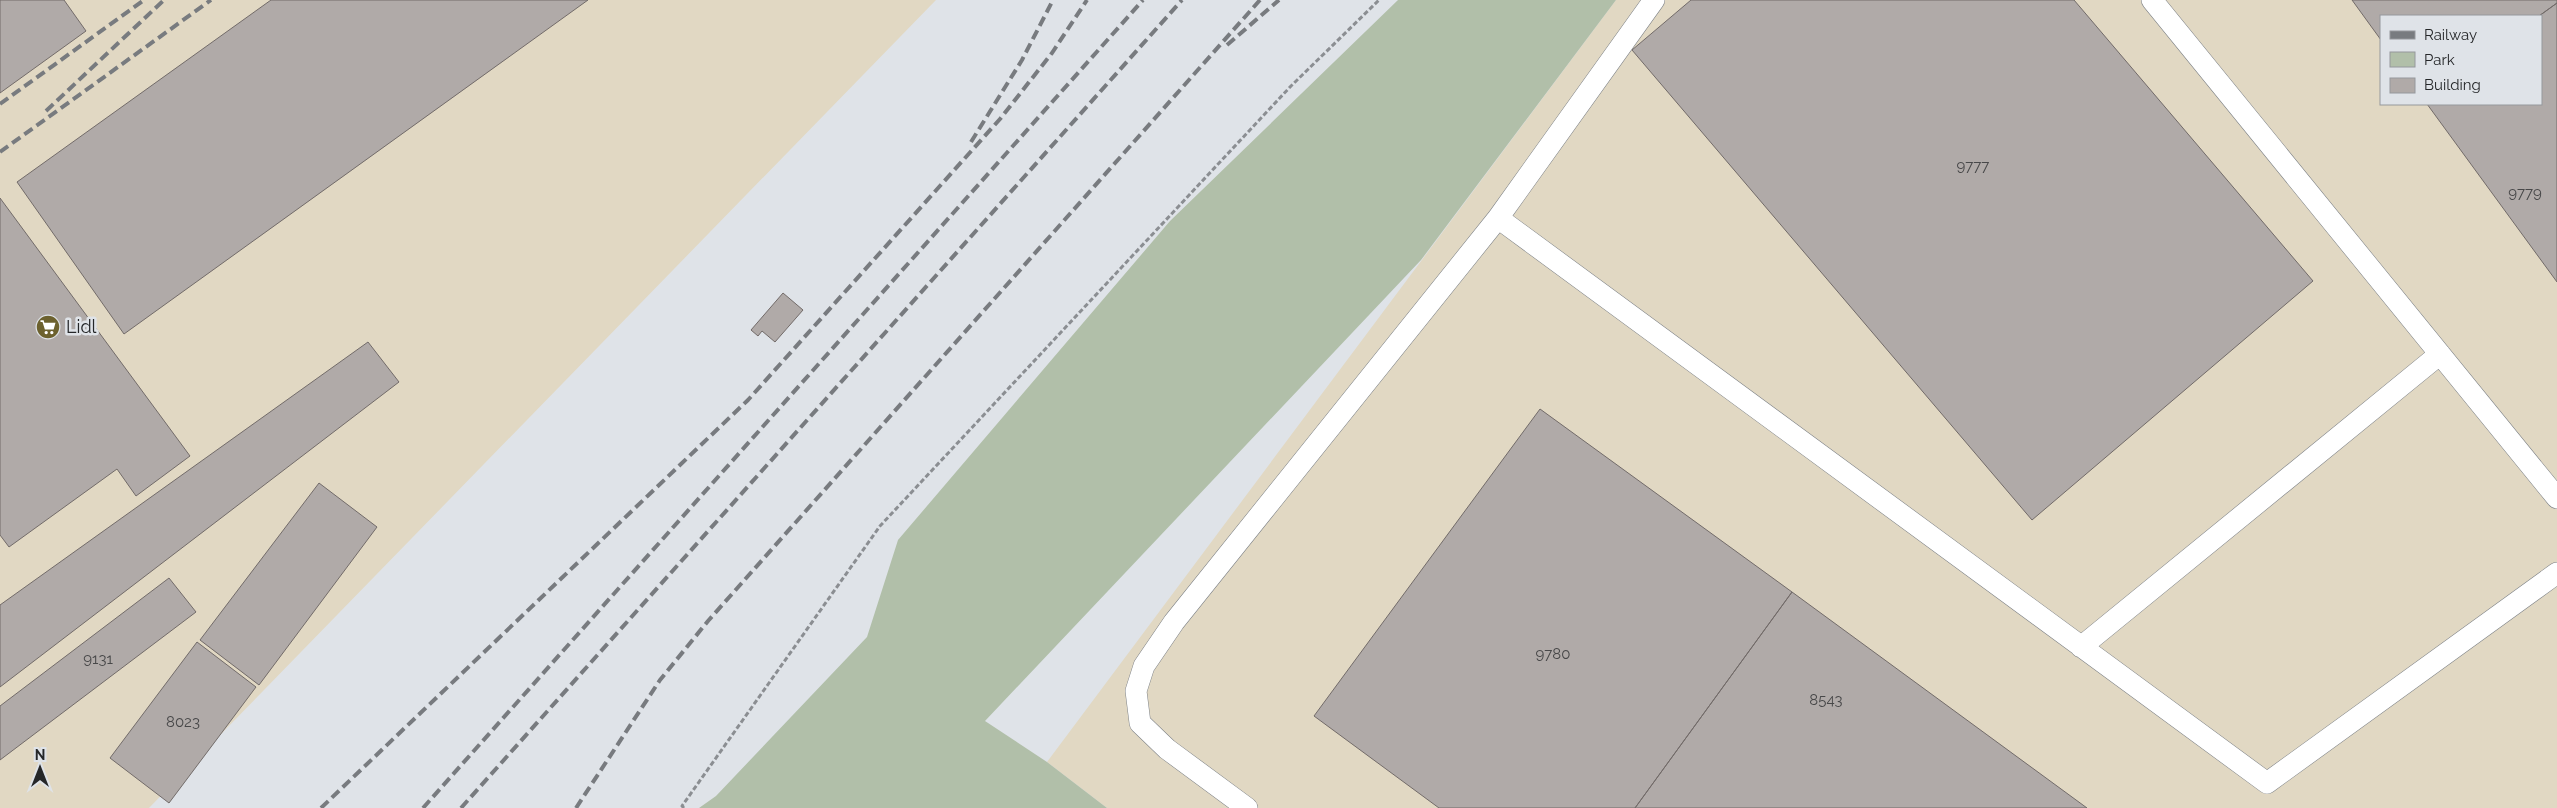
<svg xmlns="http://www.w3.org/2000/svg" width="2557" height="808" font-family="Raleway,sans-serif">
	<rect width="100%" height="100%" fill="#dfe3e8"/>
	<path fill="#e1d8c3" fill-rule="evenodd" d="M0,0H936L149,808H0Z
		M1616,0H2557V808H1107L1047,762ZM2381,16H2541V104H2381Z"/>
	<path fill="#b1bfa9" d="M1398,0H1616L1421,260L985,721L1047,762L1107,808H699L716,796L867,637L898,540L1170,221Z"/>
	<path fill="#b0aaa8" stroke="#726b69" d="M0,0H64L86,31L0,93Z
		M271,0H588L124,334L17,182Z
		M1691,0H2074L2313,281L2032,520L1632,50Z
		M2352,0H2557V3L2539,16H2381V40Z
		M2557,3V282L2427,104H2541V16H2539Z
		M0,198L190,456L136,496L117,469L9,547L0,535Z
		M783,293L803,310L775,342L762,331L758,336L751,330Z
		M368,342L399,382L0,687V605Z
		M1540,409L1792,592L1635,808H1439L1314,716Z
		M319,483L377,527L259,685L200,640Z
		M169,578L196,612L0,760V706Z
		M1792,592L2087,808H1635Z
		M197,642L256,687L169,803L110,758Z"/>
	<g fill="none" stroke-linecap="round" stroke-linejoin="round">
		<g stroke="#7d8186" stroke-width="22">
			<path id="lane" d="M2152,0L2557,498
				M1498,218L1654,0
				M2081,647L2440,354
				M1247,808L1167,749L1140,723L1136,691L1144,666L1174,622L1498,218L2267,783L2557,573"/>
		</g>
		<path stroke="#8b8e92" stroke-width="3" stroke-dasharray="5 2.5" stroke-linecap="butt" d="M684,808L682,806L880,526L1291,86L1379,0"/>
		<use href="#lane" stroke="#fff" stroke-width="21"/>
		<path stroke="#787b7f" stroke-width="4" stroke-dasharray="10 5" stroke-linecap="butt" d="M1227,45L1279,0
			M0,104L144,0
			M46,111L164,0
			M971,142L1022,60L1053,0
			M0,152L211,0
			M321,808L748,400L1000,119L1052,53L1087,0
			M423,808L1143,0
			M461,808L1182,0
			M576,808L660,680L708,621L1260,0"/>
	</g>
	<defs>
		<g id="supermarket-disc" transform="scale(1.25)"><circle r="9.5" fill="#6c612e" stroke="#dfe3e8"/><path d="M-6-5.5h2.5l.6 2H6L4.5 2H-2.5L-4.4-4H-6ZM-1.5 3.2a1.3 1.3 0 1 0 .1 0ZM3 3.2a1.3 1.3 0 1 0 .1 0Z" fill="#fff"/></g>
	</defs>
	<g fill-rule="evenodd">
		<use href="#supermarket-disc" x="48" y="327"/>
	</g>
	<g text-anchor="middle" stroke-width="5" stroke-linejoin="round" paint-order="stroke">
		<g font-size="15" fill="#484849">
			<text x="1973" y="171">9777</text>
			<text x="2525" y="198">9779</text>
			<text x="1553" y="659">9780</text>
			<text x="98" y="664">9131</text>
			<text x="1826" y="705">8543</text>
			<text x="183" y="727">8023</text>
		</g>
		<g font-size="18" fill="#252729" stroke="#dfe3e8" text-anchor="start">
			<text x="66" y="333">Lidl</text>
		</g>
	</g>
	<rect x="2380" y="15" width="162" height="90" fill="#dfe3e8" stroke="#95989c"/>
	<rect x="2390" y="31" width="25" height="8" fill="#787b7f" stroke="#95989c"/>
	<text x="2424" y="40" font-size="15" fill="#252729">Railway</text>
	<rect x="2390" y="52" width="25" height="15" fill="#b1bfa9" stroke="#95989c"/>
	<text x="2424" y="65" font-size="15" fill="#252729">Park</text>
	<rect x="2390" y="78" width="25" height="15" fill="#b0aaa8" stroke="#95989c"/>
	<text x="2424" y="90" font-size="15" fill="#252729">Building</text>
	<g transform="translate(40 768)" stroke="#dfe3e8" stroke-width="4" paint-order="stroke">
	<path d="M0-4L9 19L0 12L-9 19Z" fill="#252729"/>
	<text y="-8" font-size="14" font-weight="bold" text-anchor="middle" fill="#252729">N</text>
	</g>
</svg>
